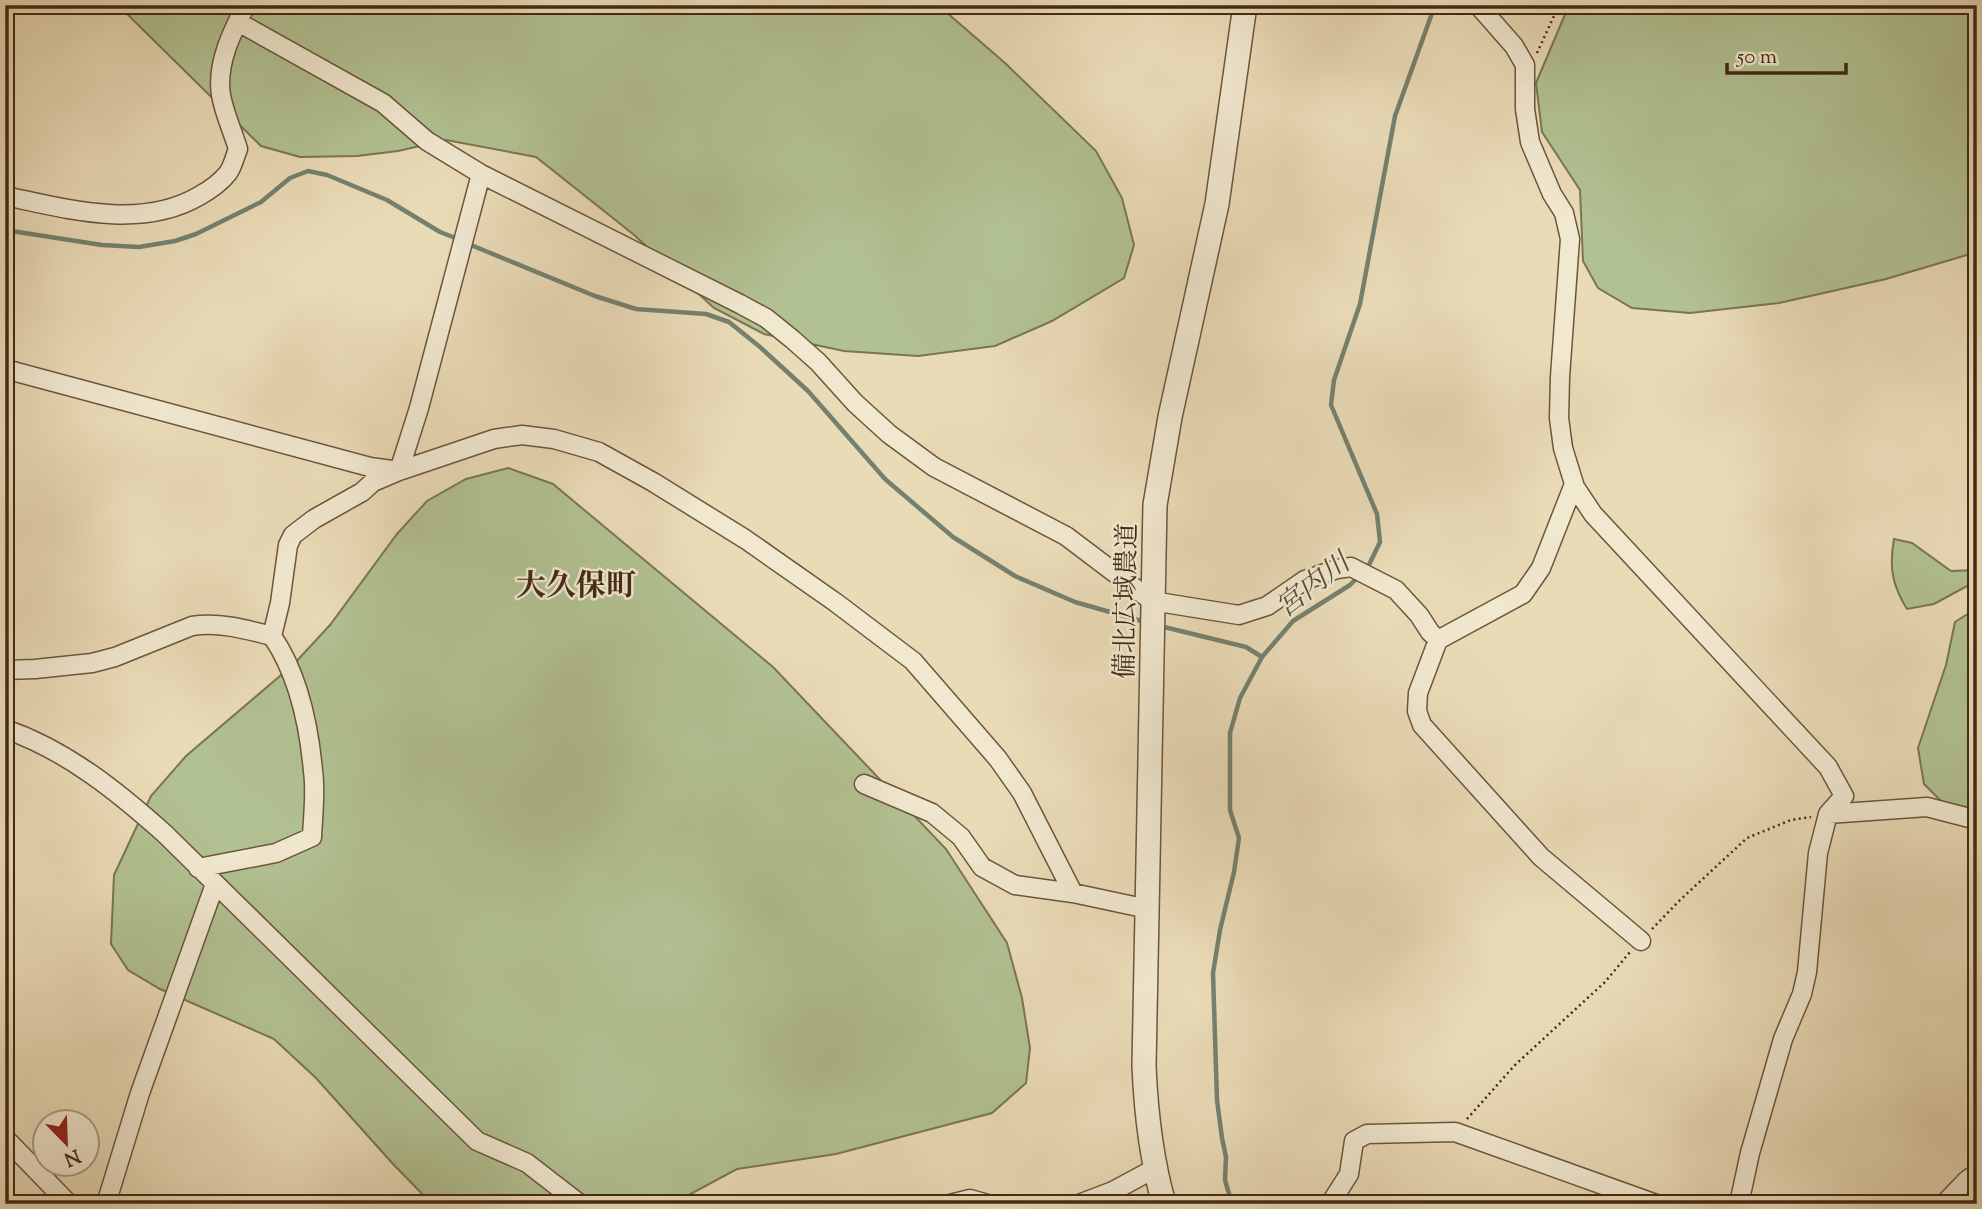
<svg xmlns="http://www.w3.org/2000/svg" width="1982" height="1209" font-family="'Sorts Mill Goudy','Noto Serif JP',serif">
	<rect width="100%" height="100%" fill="#eadbb7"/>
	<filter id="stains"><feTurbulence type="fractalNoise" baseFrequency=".00286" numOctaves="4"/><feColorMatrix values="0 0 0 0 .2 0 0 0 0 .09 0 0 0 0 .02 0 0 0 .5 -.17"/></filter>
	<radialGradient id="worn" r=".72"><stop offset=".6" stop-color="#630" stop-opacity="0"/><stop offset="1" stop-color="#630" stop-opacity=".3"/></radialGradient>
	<path fill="#b2c192" stroke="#7a7652" stroke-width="2" d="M118,5H938L1005,63L1096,151L1122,198L1134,245L1124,278L1052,321L995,346L918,356L844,351L764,334L714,308L633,234L536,157L446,140L398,151L357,156L300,157L261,146Z
		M1569,5H1977V252L1886,279L1779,303L1690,313L1632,308L1598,288L1583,261L1580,190L1542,132L1536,83Z
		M508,468L553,484L773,667L946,849L1007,943L1022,998L1030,1048L1026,1083L992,1113L836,1154L737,1169L672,1204H432L393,1164L316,1078L274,1039L160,989L128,970L111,944L114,875L151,796L186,756L294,664L330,625L397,534L427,501L466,479Z
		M1894,539L1912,543L1951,571L1977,570V586H1967L1934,604L1907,609C1892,585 1889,567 1894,539Z
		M1977,608V829L1939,799L1924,784L1918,748L1946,665L1955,622Z"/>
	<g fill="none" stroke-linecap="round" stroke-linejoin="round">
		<path stroke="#75816f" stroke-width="4.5" d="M5,230L102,245L139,247L175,241L196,234L261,202L290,178L308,171L327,175L387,200L440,232L458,239
			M466,243L595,296L636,309L706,314L729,322L760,347L808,391L885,479L953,537L1015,576L1075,602L1145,622
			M1367,569L1380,542L1377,514L1331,405L1334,380L1360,304L1395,116L1435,5
			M1160,626L1246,647L1262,657
			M1232,1204L1225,1180L1226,1157L1222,1138L1217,1100L1213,973L1220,930L1234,872L1239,838L1230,810V733L1240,698L1262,657L1293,621L1350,585L1360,575"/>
		<g stroke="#6b563c" stroke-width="21">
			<path id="minor" d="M1478,5L1514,46L1525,65V109L1530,142L1552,194L1564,213L1570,239L1560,377L1559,418L1563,448L1575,487L1593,514L1828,767L1844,796L1828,814L1818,853L1807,972L1802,994L1783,1039L1750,1153L1739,1204
				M238,22L383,103L427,141L481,174L740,304L766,318L792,339L818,362L855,403L889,434L934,467L1066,536L1152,601L1239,615L1267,606L1305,580L1337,569L1351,567L1396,590L1419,615L1430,632L1438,640
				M5,196C67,209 141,230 199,196C210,190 220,183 228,173C233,166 235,156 238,149C233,132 224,113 221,95C216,64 232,32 246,5
				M5,369L370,467L399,471
				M399,471L419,408L481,174
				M1574,484L1541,568L1523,594L1438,640L1418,693L1417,711L1422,725L1541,857L1641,941
				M272,636L280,603L288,545L293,535L314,519L362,492L373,482L399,471L494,439L522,435L554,439L599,452L653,482L745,539L835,602L913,661L998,759L1022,793L1073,893
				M5,670L35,669L92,663L115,657L192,626C219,622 245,629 272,636C298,674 309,726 313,771C316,792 313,816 312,837L276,853L198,868
				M5,729C66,750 117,791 165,834L477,1141L527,1163L580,1204
				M864,784L932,813L961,837L982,867L1015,885L1073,893L1148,909
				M1828,814L1927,807L1977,820
				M5,1138L69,1204
				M106,1204L140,1093L215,884
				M950,1204L970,1199L988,1204
				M1079,1204L1113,1191L1154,1169
				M1330,1204L1349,1174L1354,1141L1367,1134L1455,1132L1656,1204
				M1944,1204L1967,1180L1977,1173"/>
		</g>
		<g stroke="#6b563c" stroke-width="26">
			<path id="tertiary" d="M1164,1204C1151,1158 1146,1113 1144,1066L1155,505L1170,417L1217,204L1245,5"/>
		</g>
		<path stroke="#412a13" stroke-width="2.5" stroke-dasharray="2 3.5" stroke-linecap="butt" d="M1537,53L1559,5
			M1652,929L1680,900L1747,838L1791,820L1811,817
			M1467,1119L1515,1065L1605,982L1630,952"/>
		<use href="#minor" stroke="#f1e8d0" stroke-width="18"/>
		<use href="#tertiary" stroke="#f1e8d0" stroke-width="23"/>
	</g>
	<g text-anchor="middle" stroke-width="5" stroke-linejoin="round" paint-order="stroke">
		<g font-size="26" fill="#412a13" stroke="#f1e8d0">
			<text transform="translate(1125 601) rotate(-89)" y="9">備北広域農道</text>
		</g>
		<g font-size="28" font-style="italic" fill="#574e3a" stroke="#f1e8d0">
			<text transform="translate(1312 584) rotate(-38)" y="10">宮内川</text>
		</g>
		<g font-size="30" font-weight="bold" fill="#412a13" stroke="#f1e8d0">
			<text x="576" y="595">大久保町</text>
		</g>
	</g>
	<rect width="1982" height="1209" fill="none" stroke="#eadbb7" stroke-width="28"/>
	<rect x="7" y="7" width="1968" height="1195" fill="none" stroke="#412a13" stroke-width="3.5"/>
	<rect x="14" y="14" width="1954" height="1181" fill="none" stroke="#412a13" stroke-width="2"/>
	<g transform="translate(66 1143) rotate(157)"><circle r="33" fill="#f1e8d0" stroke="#ab9c84" stroke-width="2"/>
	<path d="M0-5L12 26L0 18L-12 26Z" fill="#8f2418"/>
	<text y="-10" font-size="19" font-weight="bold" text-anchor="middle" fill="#412a13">N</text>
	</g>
	<path d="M1727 63v10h119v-10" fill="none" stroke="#412a13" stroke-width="3.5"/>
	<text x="1737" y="63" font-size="21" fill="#412a13" stroke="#f1e8d0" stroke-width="5" paint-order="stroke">50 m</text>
	<rect width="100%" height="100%" filter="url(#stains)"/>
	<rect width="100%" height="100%" fill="url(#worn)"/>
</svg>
